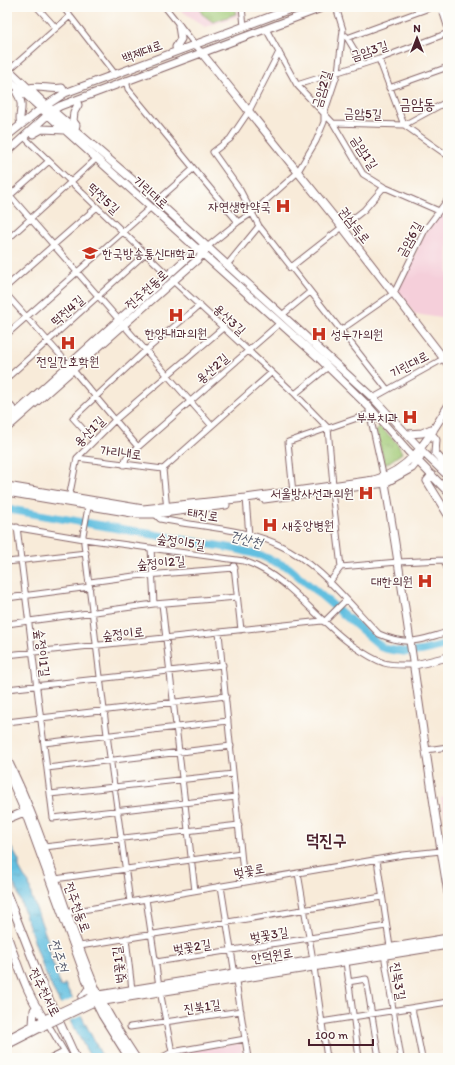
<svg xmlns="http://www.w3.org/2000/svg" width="455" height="1065" font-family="Itim,'Poor Story',sans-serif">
	<defs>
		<pattern id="park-tufts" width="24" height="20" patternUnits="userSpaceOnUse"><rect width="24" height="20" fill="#a0c975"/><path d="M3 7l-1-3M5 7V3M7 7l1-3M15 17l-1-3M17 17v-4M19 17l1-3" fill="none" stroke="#8bac65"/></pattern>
		<pattern id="water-ripples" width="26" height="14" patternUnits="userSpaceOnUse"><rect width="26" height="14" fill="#62bfe0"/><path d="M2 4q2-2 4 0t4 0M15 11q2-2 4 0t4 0" fill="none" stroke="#539bb6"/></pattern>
	</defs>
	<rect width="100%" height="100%" fill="#fdfcf7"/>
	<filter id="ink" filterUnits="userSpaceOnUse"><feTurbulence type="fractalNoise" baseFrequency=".025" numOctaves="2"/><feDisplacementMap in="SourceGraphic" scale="8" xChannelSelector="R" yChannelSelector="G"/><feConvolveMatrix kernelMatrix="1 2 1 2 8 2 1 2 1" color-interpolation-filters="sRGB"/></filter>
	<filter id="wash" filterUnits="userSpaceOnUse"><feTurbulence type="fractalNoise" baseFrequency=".012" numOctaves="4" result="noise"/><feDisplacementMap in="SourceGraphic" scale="16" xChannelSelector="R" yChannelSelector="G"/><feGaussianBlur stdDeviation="0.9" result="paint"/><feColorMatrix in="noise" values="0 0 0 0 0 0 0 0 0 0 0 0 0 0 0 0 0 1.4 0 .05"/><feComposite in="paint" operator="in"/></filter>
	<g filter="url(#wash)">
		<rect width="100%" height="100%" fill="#f8ebd9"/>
		<path fill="#f5cfda" d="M176,7H239L240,16L205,27Z
			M448,201V319L415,314L397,292L425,233Z
			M448,797V833L441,798Z
			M241,1043L243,1058H164L171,1053Z"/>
		<path fill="url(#park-tufts)" stroke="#757450" d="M200,7H236V14L213,22L202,14Z
			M380,427L397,443L402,453L385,465L376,431Z"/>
		<path fill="url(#water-ripples)" stroke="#566f86" d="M7,840L19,861V868L24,877L29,883L31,895L48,941L51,959L57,974L60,986L63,987L65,984L103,1058H91L56,996L44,970L16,888L7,874Z"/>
		<path fill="#f8ebd9" d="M74,998L83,1015L67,1022L59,1005Z"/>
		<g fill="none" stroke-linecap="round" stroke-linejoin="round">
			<path stroke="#62bfe0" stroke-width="8" d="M7,509L236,549L262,556L289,568L383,648C410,655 422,652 448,644"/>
		</g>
	</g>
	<g filter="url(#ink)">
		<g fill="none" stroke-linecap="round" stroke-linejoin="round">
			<g stroke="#876668" stroke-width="7">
				<path id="street" d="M37,7L56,28
					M63,7L115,74
					M165,7L201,52
					M242,7L244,26
					M441,7L448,29
					M266,29L297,85L333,123L363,174L384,187L439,211
					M346,36L363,64
					M347,38L432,7
					M279,52L249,111L230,139L213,152L240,190L259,226L387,389
					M379,59L404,125L448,156
					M9,70L70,16
					M126,80L128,89L238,222
					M297,85L379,59L448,33
					M389,88L448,67
					M333,123L404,125L448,101
					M24,137L169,276
					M7,192L211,425
					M7,198L49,161
					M157,201L193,169
					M7,240L96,159
					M207,247L238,222L252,213L297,173L316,141L324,122V114L338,72L343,30L336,7
					M227,265L259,226
					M290,268L364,210L384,187
					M173,281L295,394L328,428L333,485L332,491L341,567
					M7,286L97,207
					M7,295L70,366
					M282,315L310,292
					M341,330L394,293L425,230L448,199
					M7,334L150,208
					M73,370L138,447
					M7,378L146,253
					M295,394L328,367
					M373,398L443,359
					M7,401L18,414
					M369,411L384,479
					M94,441L73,418L145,351L200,305
					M77,458L115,420L224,327
					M124,465L126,458L138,447L280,323
					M163,469L271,373
					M293,493L288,442L369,414
					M69,498L77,458L163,469L167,510
					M246,498L249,536
					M89,502L83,535L107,735L130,902
					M155,514L160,519C199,527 243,528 279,545C318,562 350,605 379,634C409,647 419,640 448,632
					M7,526L84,539L244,561C290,577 314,618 352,645C362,652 372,659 384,663C394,666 405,665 415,665
					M17,527L53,818L236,797
					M151,548L154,604
					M444,560L448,572
					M7,562L86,553
					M234,566L241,630
					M90,582L134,576L235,568
					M329,583L341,567L398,562L444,560L448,558
					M7,598L90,587
					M162,604L195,891
					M324,622L346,600
					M7,624L154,604L237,597
					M219,633L244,882
					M7,655L322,621
					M7,689L223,665
					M7,722L226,696
					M44,743L228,721
					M426,750L448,747
					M47,768L231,746
					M50,794L233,774
					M44,847L239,825
					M377,860L390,947
					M298,873L313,960L327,1058
					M55,879L241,853
					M221,886L248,1058
					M146,899L159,986
					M65,913L403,855L441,851
					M126,938L132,990
					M80,946L382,897
					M384,954L401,1058
					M156,962L386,926
					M346,962L359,1058
					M348,982L366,979L379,1058
					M160,991L172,1052
					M412,1008L422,1058
					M321,1022L448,1002
					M48,1024L68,1058
					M130,1027L241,1011
					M52,1058L64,1052
					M161,1058L172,1052L245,1039"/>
			</g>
			<g stroke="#876668" stroke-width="9">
				<path id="secondary" d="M177,51L176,47L181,39L179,26
					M201,52L343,228L448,364
					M7,68L46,105L157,201L373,398L425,454L448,476
					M7,78L321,360L370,408L408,451L448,492
					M29,88C39,85 51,90 62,88L65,93
					M20,89L17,93C26,106 17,115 21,124
					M75,129L76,125L73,121L74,112L78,105L76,100
					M30,131L33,134L42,129L65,130
					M7,136L42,108L65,93L296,7
					M7,152L53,110L60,106L324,7
					M7,421L197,249L201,248
					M7,428L197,260L205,251
					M408,434L422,433L431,429L433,431
					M434,437L436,440L435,453L445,464L440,468
					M432,475L427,481L448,515
					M385,483C409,619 425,757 448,893
					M7,486L143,509L246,498L374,480C412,470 429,437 448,406
					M7,492L138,514H155L226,505
					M264,499L385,483L412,468L420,458
					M415,665L448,657
					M7,759C44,832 63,912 95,987C106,1012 121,1035 136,1058
					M7,770L25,812L91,993L102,1015L129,1058
					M7,819L29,810
					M7,894L41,981L76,1058
					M7,935C18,965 28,999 48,1024
					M90,998L99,995L448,938
					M84,1001L82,998L89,988
					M92,1003L448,945
					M33,1025L34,1010L38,1008
					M7,1039L47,1018
					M7,1045L50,1023"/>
			</g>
			<use href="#street" stroke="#fff" stroke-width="5"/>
			<use href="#secondary" stroke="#fff" stroke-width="7"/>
			<g stroke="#876668" stroke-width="9" stroke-linecap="butt">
				<path id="secondary-bridge" d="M47,1018L90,998
					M50,1023L92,1003"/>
			</g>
			<use href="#secondary-bridge" stroke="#fff" stroke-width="7"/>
		</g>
	</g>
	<defs>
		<g id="hospital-bare" transform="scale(1.2)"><path d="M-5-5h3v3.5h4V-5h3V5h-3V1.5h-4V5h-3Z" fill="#c8321e" stroke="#fdfcf7" stroke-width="2.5" paint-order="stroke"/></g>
		<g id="university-bare" transform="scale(1.2)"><path d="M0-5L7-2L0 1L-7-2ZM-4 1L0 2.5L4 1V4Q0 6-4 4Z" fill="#c8321e" stroke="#fdfcf7" stroke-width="2.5" paint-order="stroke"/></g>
	</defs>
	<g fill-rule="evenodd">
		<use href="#hospital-bare" x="283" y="206"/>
		<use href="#university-bare" x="90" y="253"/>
		<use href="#hospital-bare" x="176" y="315"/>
		<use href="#hospital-bare" x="319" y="334"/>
		<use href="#hospital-bare" x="68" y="343"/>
		<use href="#hospital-bare" x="410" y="417"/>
		<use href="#hospital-bare" x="366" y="493"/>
		<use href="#hospital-bare" x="270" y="525"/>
		<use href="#hospital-bare" x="425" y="581"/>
	</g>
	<g text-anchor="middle" stroke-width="3" stroke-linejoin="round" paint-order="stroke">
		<g font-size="13" fill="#4a1f2b" stroke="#fdfcf7">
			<text transform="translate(369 50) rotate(-18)" y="5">금암3길</text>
			<text transform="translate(142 51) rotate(-20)" y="5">백제대로</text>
			<text transform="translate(321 89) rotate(-73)" y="5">금암2길</text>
			<text transform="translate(363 113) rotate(2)" y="5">금암5길</text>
			<text transform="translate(365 152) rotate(57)" y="5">금암1길</text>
			<text transform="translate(151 192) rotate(42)" y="5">기린대로</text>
			<text transform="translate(104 198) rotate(43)" y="5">떡전5길</text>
			<text transform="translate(355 225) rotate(52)" y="5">권삼득로</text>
			<text transform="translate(409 239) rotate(-61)" y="5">금암6길</text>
			<text transform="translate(146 289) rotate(-42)" y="5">전주천동로</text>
			<text transform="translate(67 310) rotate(-41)" y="5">떡전4길</text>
			<text transform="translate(230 319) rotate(43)" y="5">용산3길</text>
			<text transform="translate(409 364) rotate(-28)" y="5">기린대로</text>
			<text transform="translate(212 368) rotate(-41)" y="5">용산2길</text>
			<text transform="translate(89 431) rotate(-45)" y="5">용산1길</text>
			<text transform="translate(121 452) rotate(7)" y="5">가리내로</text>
			<text transform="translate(203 514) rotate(9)" y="5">태진로</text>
			<text transform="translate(181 541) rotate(8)" y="5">숲정이5길</text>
			<text transform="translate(161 562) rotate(-5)" y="5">숲정이2길</text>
			<text transform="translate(123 633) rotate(-6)" y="5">숲정이로</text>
			<text transform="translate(43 653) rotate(83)" y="5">숲정이1길</text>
			<text transform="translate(249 870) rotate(-10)" y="5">벚꽃로</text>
			<text transform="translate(78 907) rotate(70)" y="5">전주천동로</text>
			<text transform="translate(269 934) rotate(-9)" y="5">벚꽃3길</text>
			<text transform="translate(192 946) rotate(-9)" y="5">벚꽃2길</text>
			<text transform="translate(272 955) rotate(-9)" y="5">안덕원로</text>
			<text transform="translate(118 965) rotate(-96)" y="5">벚꽃1길</text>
			<text transform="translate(399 981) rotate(81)" y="5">진북3길</text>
			<text transform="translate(45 992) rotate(63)" y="5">전주천서로</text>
			<text transform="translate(202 1006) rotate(-8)" y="5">진북1길</text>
		</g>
		<g font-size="13" fill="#4a1f2b" stroke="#fdfcf7" text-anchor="end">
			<text x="271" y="211">자연생한약국</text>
			<text x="102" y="258" text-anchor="start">한국방송통신대학교</text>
			<text x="176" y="338" text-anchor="middle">한양내과의원</text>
			<text x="331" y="339" text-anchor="start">성누가의원</text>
			<text x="68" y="366" text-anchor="middle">전일간호학원</text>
			<text x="398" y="422">부부치과</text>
			<text x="354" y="498">서울방사선과의원</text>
			<text x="282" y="530" text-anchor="start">새중앙병원</text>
			<text x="413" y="586">대한의원</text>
		</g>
		<g font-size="14" font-style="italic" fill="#52576a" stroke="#fdfcf7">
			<text transform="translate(246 539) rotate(14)" y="5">건산천</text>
			<text transform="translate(59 955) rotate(72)" y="5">전주천</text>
		</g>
		<g font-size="15" fill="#4a1f2b" stroke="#fdfcf7">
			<text x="417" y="109">금암동</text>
		</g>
		<g font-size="17" font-weight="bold" fill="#4a1f2b" stroke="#fdfcf7">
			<text x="326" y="846">덕진구</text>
		</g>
	</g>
	<rect width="455" height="1065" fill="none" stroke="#fdfcf7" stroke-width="24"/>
	<g transform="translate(417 38)" stroke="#fdfcf7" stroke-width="3" paint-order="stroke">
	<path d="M0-3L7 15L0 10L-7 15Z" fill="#4a1f2b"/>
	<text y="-6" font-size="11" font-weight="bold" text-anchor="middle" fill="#4a1f2b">N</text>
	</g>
	<path d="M309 1039v6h64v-6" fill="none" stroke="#4a1f2b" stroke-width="2"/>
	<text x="315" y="1039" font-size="12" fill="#4a1f2b" stroke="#fdfcf7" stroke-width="3" paint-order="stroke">100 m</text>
</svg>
